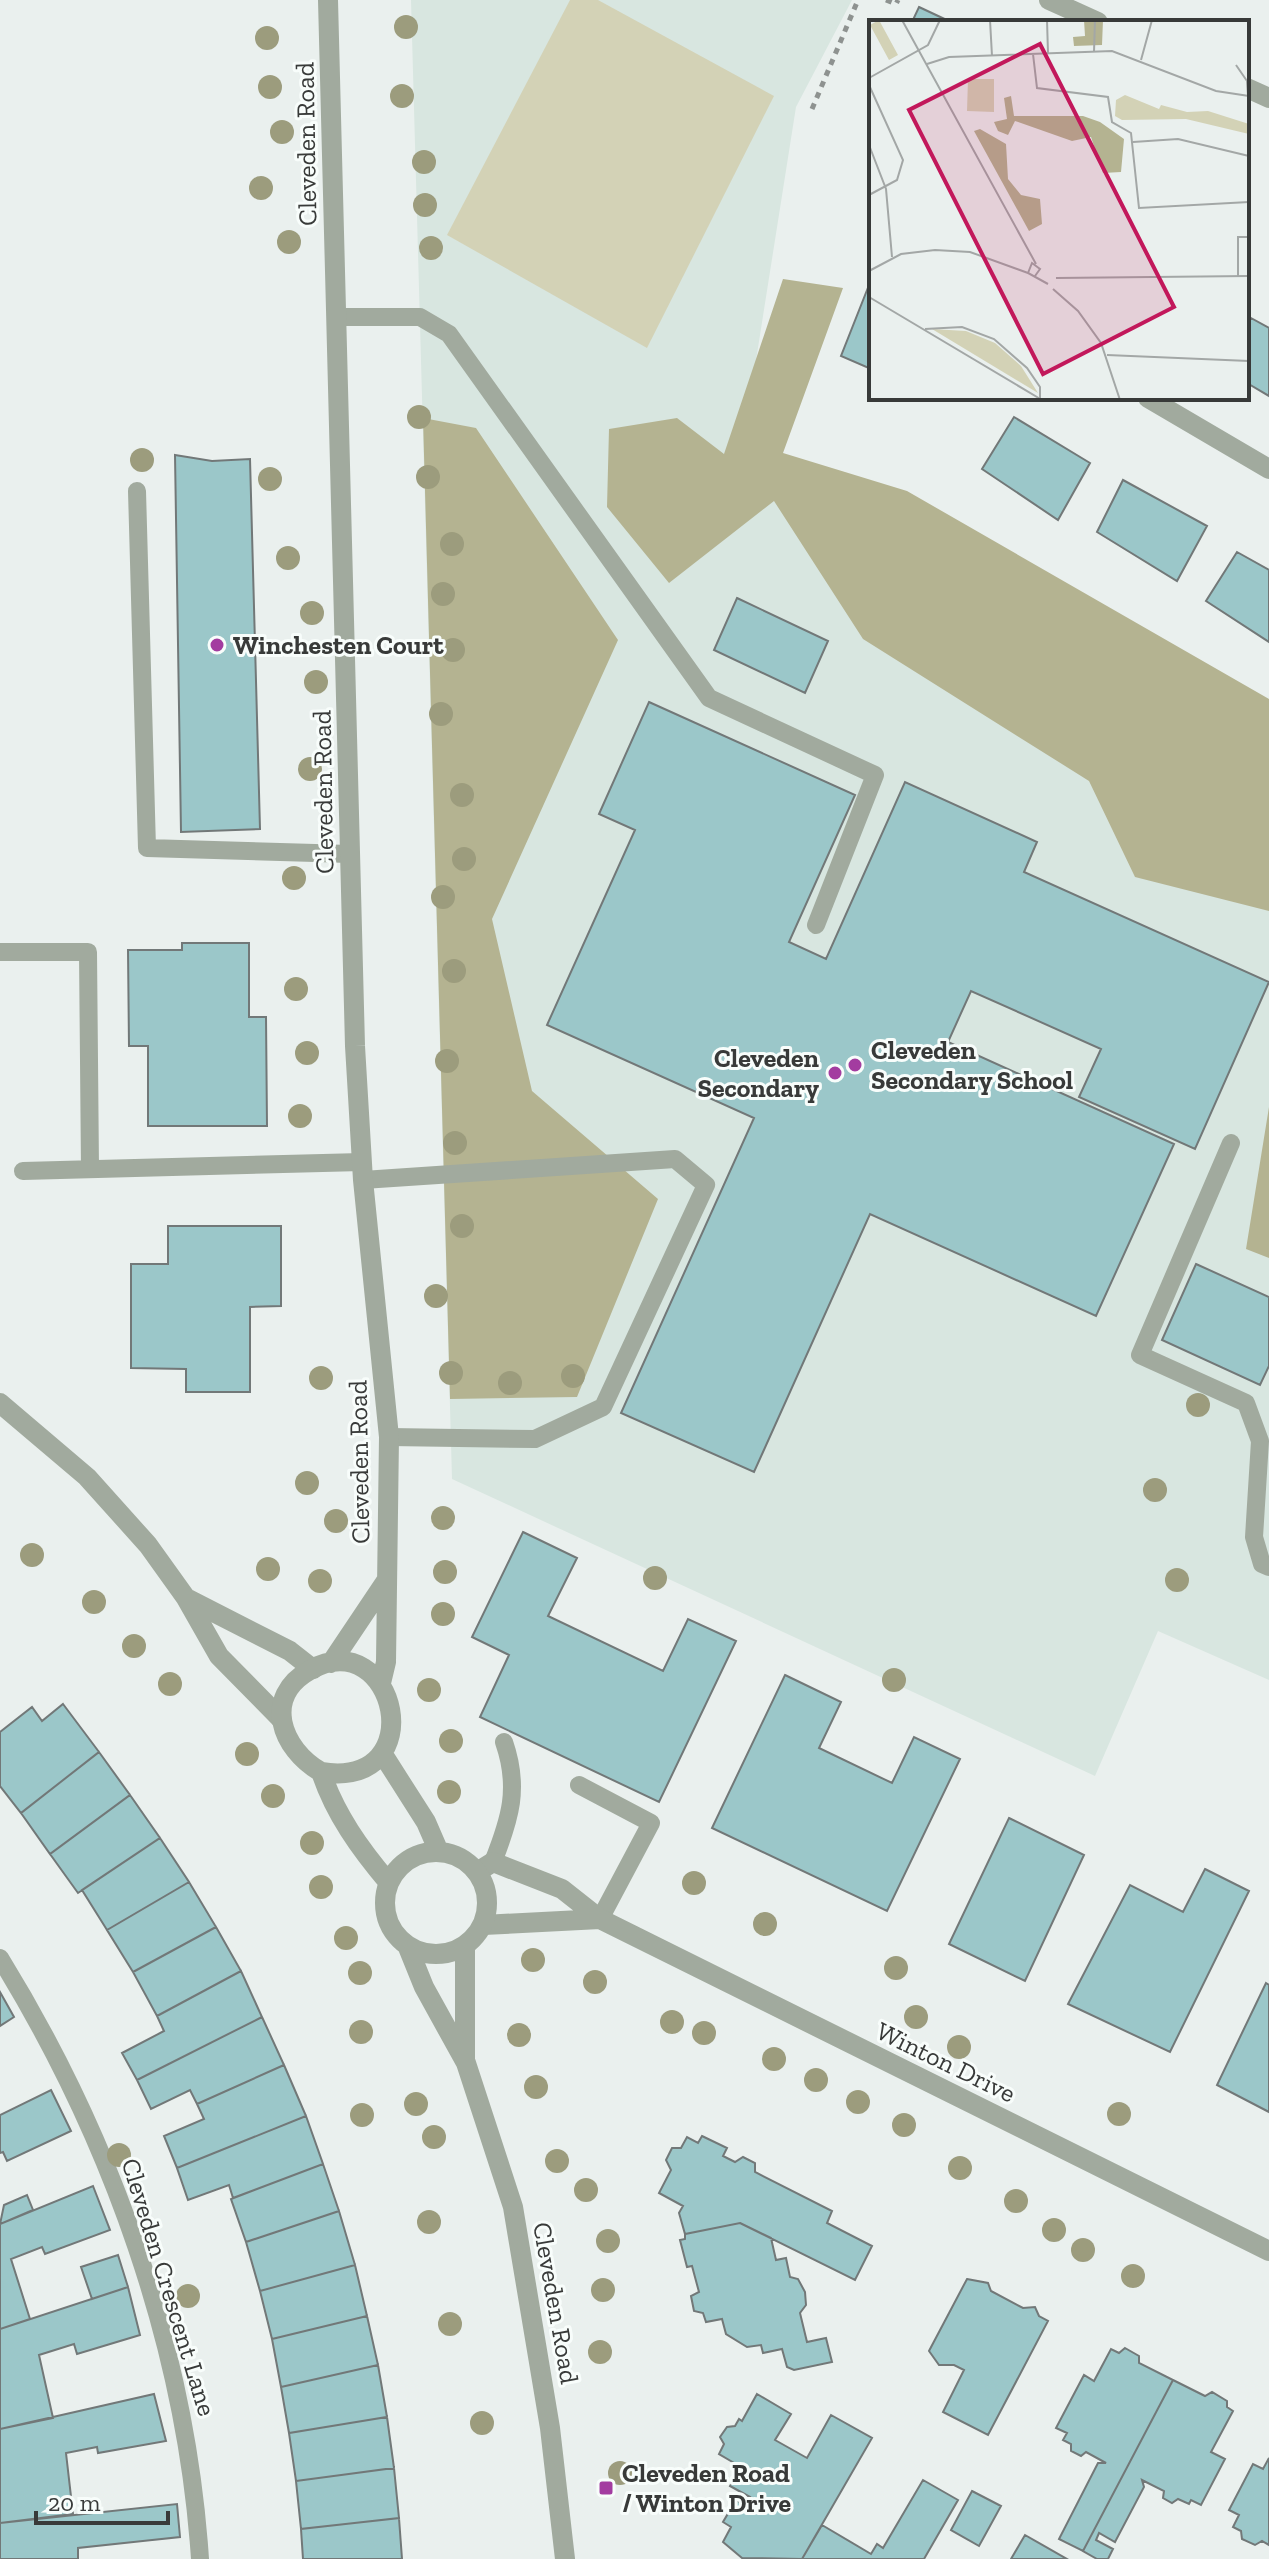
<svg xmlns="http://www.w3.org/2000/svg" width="1269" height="2559" font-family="'Zilla Slab',serif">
	<rect width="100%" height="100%" fill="#eaf0ee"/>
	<path fill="#d8e6e0" d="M411,0H852L796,107L742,449L1269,731V1680L1158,1631L1095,1776L452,1479Z"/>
	<path fill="#d3d2b6" d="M570,0H598L774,96L647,348L447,235Z"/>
	<path fill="#b4b391" d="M783,279L843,288L783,453L907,491L1269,699V911L1135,877L1089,781L863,639L774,501L669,583L607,507L609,429L677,418L724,454Z
		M423,418L476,428L618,640L492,919L532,1091L658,1199L577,1397L450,1399Z
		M1269,1107V1258L1246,1249Z"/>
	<path fill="#9bc7c9" stroke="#727878" stroke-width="2" d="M919,7L951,22H912Z
		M871,280V369L841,356Z
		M1251,318L1269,328V396L1247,383V324Z
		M1014,417L1090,463L1058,520L982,469Z
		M175,455L212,461L250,459L260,829L181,832Z
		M1123,480L1207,526L1177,581L1097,532Z
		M1237,552L1269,570V642L1206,601Z
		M737,598L828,641L805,693L714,650Z
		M649,702L855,795L789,942L826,959L905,782L1037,842L1024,872L1269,982L1195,1149L1079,1097L1101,1049L971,991L948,1042L1174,1144L1096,1316L870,1214L754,1472L621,1413L754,1118L547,1025L635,830L599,814Z
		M182,943H249V1017H266L267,1126H148V1046H129L128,950H182Z
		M168,1226H281V1306L250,1307V1392H186V1369L131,1368V1264H168Z
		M1196,1264L1269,1297V1366L1260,1385L1162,1340Z
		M523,1532L577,1558L548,1616L663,1671L688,1619L736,1641L659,1802L480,1717L509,1655L472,1637Z
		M785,1675L841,1702L819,1748L892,1783L914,1737L960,1759L887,1911L712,1828Z
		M63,1704L99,1752L21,1813L0,1786V1732L32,1707L42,1721Z
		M99,1752L130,1795L50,1854L21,1813Z
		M130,1795L160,1838L78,1893L50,1854Z
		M1009,1818L1084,1855L1025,1981L949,1944Z
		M160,1838L189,1882L107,1930L82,1890Z
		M1205,1869L1249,1891L1170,2052L1068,2004L1130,1885L1183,1912Z
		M189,1882L216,1927L133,1972L107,1930Z
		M216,1927L241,1971L157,2016L133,1972Z
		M241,1971L262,2017L137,2080L122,2053L164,2031L157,2016Z
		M1266,1983L1269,1985V2112L1217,2085Z
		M0,1992L14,2017L0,2026Z
		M262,2017L284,2065L197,2104L190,2090L151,2109L137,2080Z
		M284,2065L306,2116L177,2168L164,2136L204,2119L197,2104Z
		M51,2090L71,2131L7,2161L3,2152L0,2153V2115Z
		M306,2116L323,2164L233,2198L229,2185L188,2200L177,2168Z
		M702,2136L727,2148L723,2156L735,2162L743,2157L755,2163V2172L832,2211L827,2223L872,2246L855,2280L740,2223L685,2234L679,2213L683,2206L659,2193L671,2170L666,2160L672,2148H681L687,2137L698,2143Z
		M323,2164L339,2211L246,2242L231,2199Z
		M93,2186L110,2230L45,2254L42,2247L11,2259L30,2319L0,2329V2224Z
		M27,2195L33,2210L0,2224L4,2205Z
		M339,2211L355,2265L260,2291L246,2242Z
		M740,2223L771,2238L776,2260L786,2258L790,2277L798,2279L805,2292L806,2305L800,2313L807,2342L826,2338L832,2362L794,2370L787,2367L782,2349L763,2353L761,2345L747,2347L726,2334L722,2319L706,2322L703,2313L694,2311L691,2296L699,2292L692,2266L687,2267L680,2240L685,2239V2234Z
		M118,2255L128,2287L92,2299L81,2267Z
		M355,2265L367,2316L272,2339L260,2291Z
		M967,2279L988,2283L991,2291L1023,2308L1035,2307L1039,2316L1048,2321L988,2435L943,2412L964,2370L954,2365H939L929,2351Z
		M128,2287L140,2335L77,2354L74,2344L39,2355L53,2418L0,2429V2329Z
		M367,2316L378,2365L281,2387L272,2339Z
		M1125,2348L1139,2356V2363L1173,2380L1083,2551L1059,2539L1098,2463H1106L1086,2452L1081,2456L1071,2451V2444L1063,2440L1067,2433L1056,2428L1084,2375L1094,2381L1111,2349L1119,2353Z
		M378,2365L387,2417L289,2433L281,2387Z
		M1173,2380L1205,2396L1212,2392L1227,2401V2407L1233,2411L1211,2452L1225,2459L1201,2505L1191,2500L1189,2504L1178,2499L1172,2503L1163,2498L1164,2491L1142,2480L1144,2487L1115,2542L1099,2533L1096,2540L1113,2549L1108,2559H1097L1083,2551Z
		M154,2394L166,2441L98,2453L97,2447L66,2453L73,2514L0,2523V2429Z
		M757,2394L791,2414L775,2440L807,2458L831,2415L872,2438L802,2559L742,2558L723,2542L731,2527L723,2522L736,2500L745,2506L750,2497L730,2486L741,2467L719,2454L724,2444L720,2437L727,2427L735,2426L739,2419L742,2421Z
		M387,2417L394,2468L296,2481L289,2433Z
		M1269,2458V2545L1262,2541L1255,2545L1242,2539L1241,2531L1233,2527L1239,2515L1229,2510L1253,2464L1263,2469Z
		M394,2468L399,2518L301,2529L296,2481Z
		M923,2480L958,2500L924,2559H802L822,2525L871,2554L877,2544L883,2548Z
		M972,2491L1001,2506L979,2546L951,2530Z
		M177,2504L180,2537L78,2548V2559H0V2523Z
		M399,2518L402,2559H303L301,2529Z
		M1025,2535L1067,2559H1011Z"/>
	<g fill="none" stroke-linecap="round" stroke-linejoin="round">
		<path stroke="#8e9290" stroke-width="5" stroke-dasharray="6 6" stroke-linecap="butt" d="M886,0L896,4L898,0
			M812,109L858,0"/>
		<path stroke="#a1aa9e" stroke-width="18" d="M337,317H420L449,334L709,698L875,775L816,925
			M137,491L147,848L350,854
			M0,952H88L90,1169
			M1231,1143L1140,1355L1246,1403L1260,1441L1254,1537L1262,1564L1269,1567
			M23,1171L362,1162
			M363,1180L675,1159L706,1185L603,1407L535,1439L389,1437
			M579,1785L651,1823L600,1919
			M493,1862C510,1819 520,1788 504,1742
			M0,1958C111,2138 186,2347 200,2559"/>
		<path stroke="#a1aa9e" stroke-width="20" d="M1148,398L1269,469
			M0,1403L87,1477L148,1545L186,1598L219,1656L282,1720
			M186,1598L290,1651L313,1669
			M477,1872L493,1862L562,1889L600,1919L1269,2251
			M483,1925L600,1919"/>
		<path stroke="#a1aa9e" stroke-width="20" d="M328,0L355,1046L363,1180L389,1437L386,1662L381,1683
			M1049,0L1098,22
			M1247,88L1269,98
			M331,1663L386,1581
			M382,1753L426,1822L439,1852
			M321,1772C434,1790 396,1622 310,1670C262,1697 281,1749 321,1772C335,1814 360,1849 389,1883
			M385 1903a51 51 0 1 1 102 0a51 51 0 1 1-102 0Z
			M407,1945L424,1987L466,2063L513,2207L550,2428L565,2559
			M465,1946V2059"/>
	</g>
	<g fill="#9c9c7d">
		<circle cx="406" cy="27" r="12"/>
		<circle cx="267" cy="38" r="12"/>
		<circle cx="270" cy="87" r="12"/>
		<circle cx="402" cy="96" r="12"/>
		<circle cx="282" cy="132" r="12"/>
		<circle cx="424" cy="162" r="12"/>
		<circle cx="261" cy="188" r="12"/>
		<circle cx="425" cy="205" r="12"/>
		<circle cx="289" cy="242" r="12"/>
		<circle cx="431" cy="248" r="12"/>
		<circle cx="419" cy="417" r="12"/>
		<circle cx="142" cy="460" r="12"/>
		<circle cx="428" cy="477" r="12"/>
		<circle cx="270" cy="479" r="12"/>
		<circle cx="452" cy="544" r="12"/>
		<circle cx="288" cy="558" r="12"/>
		<circle cx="443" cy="594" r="12"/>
		<circle cx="312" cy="613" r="12"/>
		<circle cx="453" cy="650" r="12"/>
		<circle cx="316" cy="682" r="12"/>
		<circle cx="441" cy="714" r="12"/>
		<circle cx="310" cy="769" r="12"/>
		<circle cx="462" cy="795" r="12"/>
		<circle cx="464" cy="859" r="12"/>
		<circle cx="294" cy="878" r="12"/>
		<circle cx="443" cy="897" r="12"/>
		<circle cx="454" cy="971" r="12"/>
		<circle cx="296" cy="989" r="12"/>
		<circle cx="307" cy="1053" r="12"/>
		<circle cx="447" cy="1061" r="12"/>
		<circle cx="300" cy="1116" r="12"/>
		<circle cx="455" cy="1143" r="12"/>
		<circle cx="462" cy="1226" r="12"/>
		<circle cx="436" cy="1296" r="12"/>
		<circle cx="451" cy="1373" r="12"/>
		<circle cx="573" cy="1376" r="12"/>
		<circle cx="321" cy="1378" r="12"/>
		<circle cx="510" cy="1383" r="12"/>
		<circle cx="1198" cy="1405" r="12"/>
		<circle cx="307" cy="1483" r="12"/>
		<circle cx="1155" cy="1490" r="12"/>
		<circle cx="443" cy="1518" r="12"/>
		<circle cx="336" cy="1521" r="12"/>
		<circle cx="32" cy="1555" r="12"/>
		<circle cx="268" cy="1569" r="12"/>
		<circle cx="445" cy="1572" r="12"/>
		<circle cx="655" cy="1578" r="12"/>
		<circle cx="1177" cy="1580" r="12"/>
		<circle cx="320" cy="1581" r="12"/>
		<circle cx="94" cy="1602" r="12"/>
		<circle cx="443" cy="1614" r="12"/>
		<circle cx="134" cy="1646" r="12"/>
		<circle cx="894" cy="1680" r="12"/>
		<circle cx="170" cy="1684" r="12"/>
		<circle cx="429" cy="1690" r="12"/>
		<circle cx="451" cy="1741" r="12"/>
		<circle cx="247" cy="1754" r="12"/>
		<circle cx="449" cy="1792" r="12"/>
		<circle cx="273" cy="1796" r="12"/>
		<circle cx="312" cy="1843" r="12"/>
		<circle cx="694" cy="1883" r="12"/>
		<circle cx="321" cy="1887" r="12"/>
		<circle cx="765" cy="1924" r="12"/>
		<circle cx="346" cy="1938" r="12"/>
		<circle cx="533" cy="1960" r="12"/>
		<circle cx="896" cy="1968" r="12"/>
		<circle cx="360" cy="1973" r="12"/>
		<circle cx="595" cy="1982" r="12"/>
		<circle cx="916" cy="2017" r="12"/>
		<circle cx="672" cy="2022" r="12"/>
		<circle cx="361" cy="2032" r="12"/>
		<circle cx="704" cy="2033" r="12"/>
		<circle cx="519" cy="2035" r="12"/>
		<circle cx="959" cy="2047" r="12"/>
		<circle cx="774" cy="2059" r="12"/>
		<circle cx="816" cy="2080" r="12"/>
		<circle cx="536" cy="2087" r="12"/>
		<circle cx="858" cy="2102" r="12"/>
		<circle cx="416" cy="2104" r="12"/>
		<circle cx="1119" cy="2114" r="12"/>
		<circle cx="362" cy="2115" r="12"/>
		<circle cx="904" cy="2125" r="12"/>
		<circle cx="434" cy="2137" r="12"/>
		<circle cx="119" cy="2155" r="12"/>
		<circle cx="557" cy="2161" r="12"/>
		<circle cx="960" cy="2168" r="12"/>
		<circle cx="586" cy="2190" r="12"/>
		<circle cx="1016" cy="2201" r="12"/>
		<circle cx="429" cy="2222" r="12"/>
		<circle cx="1054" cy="2230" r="12"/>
		<circle cx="608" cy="2241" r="12"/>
		<circle cx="1083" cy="2250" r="12"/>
		<circle cx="1133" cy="2276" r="12"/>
		<circle cx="603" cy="2290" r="12"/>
		<circle cx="188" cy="2296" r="12"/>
		<circle cx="450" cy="2324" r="12"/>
		<circle cx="600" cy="2352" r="12"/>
		<circle cx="482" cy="2423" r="12"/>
		<circle cx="620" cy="2473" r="12"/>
	</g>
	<g fill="#a33ca0" stroke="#f8fdfb" stroke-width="3">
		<circle cx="217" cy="645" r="8"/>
		<circle cx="855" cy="1065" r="8"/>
		<circle cx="835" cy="1073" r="8"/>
		<rect x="598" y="2480" width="16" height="16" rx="4"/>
	</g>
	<g text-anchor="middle" stroke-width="6" stroke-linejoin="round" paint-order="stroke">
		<g font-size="26" fill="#383a39" stroke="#f8fdfb">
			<text transform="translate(306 144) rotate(-91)" y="9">Cleveden Road</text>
			<text transform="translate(323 792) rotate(-91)" y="9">Cleveden Road</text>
			<text transform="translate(359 1462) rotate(-91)" y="9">Cleveden Road</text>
			<text transform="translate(946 2062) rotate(26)" y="9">Winton Drive</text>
			<text transform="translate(169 2287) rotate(73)" y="9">Cleveden Crescent Lane</text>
			<text transform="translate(556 2303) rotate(80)" y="9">Cleveden Road</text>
		</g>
		<g font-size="26" font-weight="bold" fill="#383a39" stroke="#f8fdfb" text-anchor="start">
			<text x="233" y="654">Winchesten Court</text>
			<text x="871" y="1059">Cleveden<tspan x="871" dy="30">Secondary School</tspan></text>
			<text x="819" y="1067" text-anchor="end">Cleveden<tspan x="819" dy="30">Secondary</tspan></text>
			<text x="622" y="2482">Cleveden Road<tspan x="622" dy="30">/ Winton Drive</tspan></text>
		</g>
	</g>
	<g transform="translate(869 20)">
		<rect width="380" height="380" fill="#eaf0ee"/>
		<path d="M10,0L29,35L20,40L1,5ZM99,59H125V92L98,91ZM256,75L290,89L292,85L318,92L339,91L380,104V114L317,99L253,100L246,96L247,80ZM63,309L97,311L126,323L152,346L169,373Z" fill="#d3d2b6"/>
		<path d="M215,0H234L233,25L205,26L204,17L216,16ZM142,76L145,96H214L231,102L255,119L252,152L234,153L222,117L203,121L146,101L139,115L129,111L125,102L138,99L135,78ZM111,109L137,124L139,159L152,175L171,179L173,204L160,211L105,111Z" fill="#b4b391"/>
		<path fill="none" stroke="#a3a7a6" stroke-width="2" d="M33,0L167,244M121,0L123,36M178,0L179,33M225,32L226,0M164,34L168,68L239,77L243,102L262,113L270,188L380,182M272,40L283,0M58,44L80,37L243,31L347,71L380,76M367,45L378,61L379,76M0,58L59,25L71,0M0,65L34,140L28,160L0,175M264,122L309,119L380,136M0,125L17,169L23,237M0,251L32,234L66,230L101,232L159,253M166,256L171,249L163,243L159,253L179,264M369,256V217H380M187,258L380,256M184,269L209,291L232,323L251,380M0,277L173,380M56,309L93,307L125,319L158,348L171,367V379M238,335L380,341"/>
		<path fill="#c2185b" fill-opacity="0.15" stroke="#c2185b" stroke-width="4" d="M171,24L305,287L174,354L40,90Z"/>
		<rect width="380" height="380" fill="none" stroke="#383a39" stroke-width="4"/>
	</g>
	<path d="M36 2511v12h132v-12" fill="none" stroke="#383a39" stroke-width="4"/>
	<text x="48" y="2511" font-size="24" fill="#383a39" stroke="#f8fdfb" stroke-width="6" paint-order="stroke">20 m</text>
</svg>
